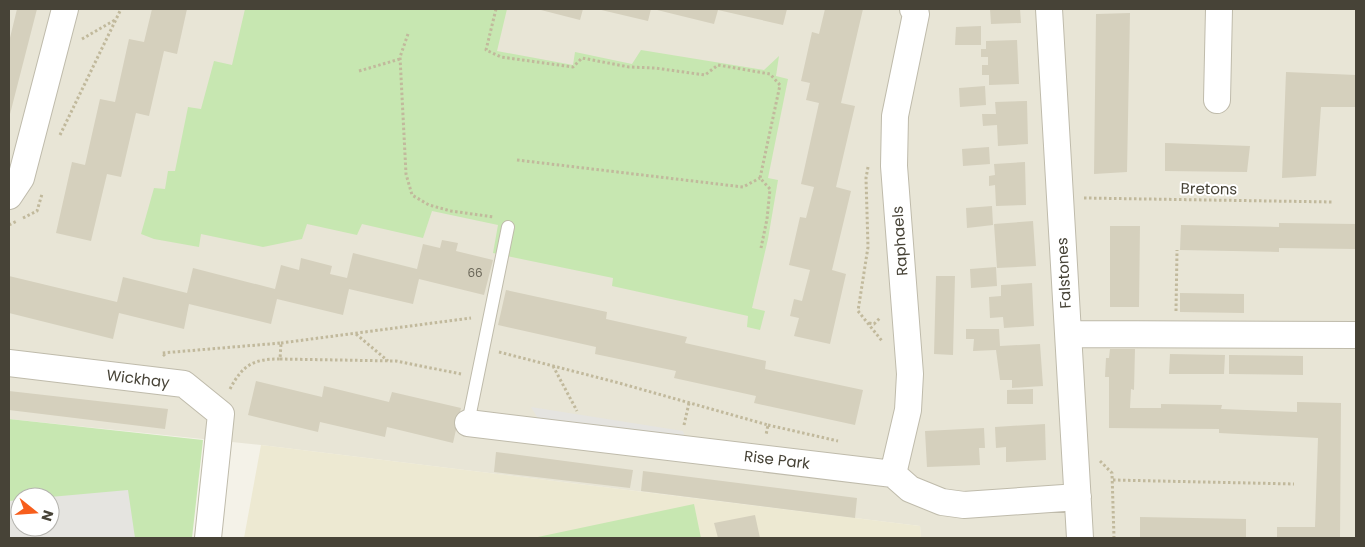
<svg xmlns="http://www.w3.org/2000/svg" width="1365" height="547" font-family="Poppins,sans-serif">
	<rect width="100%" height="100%" fill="#f4f2e8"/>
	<path fill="#e8e5d6" d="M9,9H1356V538H921L920,526L261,445L9,419Z"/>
	<path fill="#ede9d2" d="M261,445L920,526L921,538H244Z"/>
	<path fill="#c7e7b1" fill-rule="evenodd" d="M245,9H507L497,51L573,65L575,52L632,64L641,50L764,70L779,56L776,76L788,79L768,178L778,180L768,239L752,308L765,311L760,330L747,327L748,316L612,286L613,278L493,253L498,225L432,211L423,238L362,224L357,235L307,224L302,239L263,247L201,234L199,247L154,239L141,234L154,188L165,189L168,171H175L188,107L201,109L214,61L232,65Z
		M9,419L203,440L192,538H9ZM20,497H50V527H20Z
		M694,504L701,538H533Z"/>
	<path fill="#e5e4e0" d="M531,407L683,431L688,446L540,422Z
		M128,490L135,538H9V501L20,500V527H50V497Z"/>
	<path fill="#d5d0bd" d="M17,9H37L9,118V42Z
		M152,9H187L177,54L164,51L149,116L136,113L121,177L107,174L91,241L56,233L72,162L85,165L100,99L115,102L129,39L144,42Z
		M537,9H583L580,20Z
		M597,9H651L648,21Z
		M653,9H787L783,25L718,10L714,24Z
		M825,9H863L841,103L855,106L836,187L851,191L832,270L846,274L830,344L794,336L799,318L790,316L794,299L802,301L810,270L789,265L800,217L806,218L814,187L801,184L819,103L806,100L810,83L801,81L812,32L819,34Z
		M990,9H1020L1021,23L991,24Z
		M1130,13L1127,172L1094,174L1096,14Z
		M981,26V45H955L956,27Z
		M1017,40L1019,84L989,85V75H982V65H988V57H981V49H986V41Z
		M1286,72L1356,75V107H1321L1316,176L1282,178Z
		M985,86L986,105L960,107L959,88Z
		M1027,101L1028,144L998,146L997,125L983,126L982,114H996L995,102Z
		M1165,143L1250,146L1247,172L1165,171Z
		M989,147L990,164L963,166L962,149Z
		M1025,162L1026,205L996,206L995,185L989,186V176L995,175L994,164Z
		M992,206L993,225L967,228L966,208Z
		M1033,221L1036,266L997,268L994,224Z
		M1279,223L1356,224V249L1279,248V252L1180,250L1181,225L1279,227Z
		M1110,226H1140L1139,307H1110Z
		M442,240L458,243L456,251L493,260L484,295L419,279L413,304L349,289L343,315L277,299L271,324L189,304L184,329L119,313L113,339L9,313V276L117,302L123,277L187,293L193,268L275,289L281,265L299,270L301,258L332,266L330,274L347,278L353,253L417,269L423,244L440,248Z
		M996,267L997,286L971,288L970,269Z
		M936,276H955L953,355L934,354Z
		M1032,283L1034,326L1004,328L1003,317L990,318L989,297L1001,296V285Z
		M506,290L607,312L606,319L687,337L685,343L766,361L765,369L863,390L855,425L754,403L756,396L674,378L676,371L595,354L596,347L498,325Z
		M1180,293L1244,294V313L1180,312Z
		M966,329H999L1000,346L1040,344L1043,386L1012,388V380H1000L996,350L973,351L974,339H966Z
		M1110,349H1135L1134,390L1131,389L1130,408H1161V404L1222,405L1221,409L1297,412V402L1341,403L1340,538H1277V527H1315L1318,438L1219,433V429L1109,428V377H1105L1106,358H1109Z
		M1170,354L1225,355L1224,374H1169Z
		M1229,355L1303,356V375L1229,374Z
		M256,381L322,397L324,386L389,402L392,392L461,408L453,443L387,427L385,437L320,422L318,432L248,415Z
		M1033,389V404H1007V390Z
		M9,391L168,409L165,429L9,410Z
		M1045,424L1046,460L1006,462V447L996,448L995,427Z
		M984,428L985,448H979L980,465L927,467L925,431Z
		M496,452L633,470L630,488L494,472Z
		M643,471L857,498L855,518L641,491Z
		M755,515L760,538H718L714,523Z
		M1140,517L1246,519V538H1140Z"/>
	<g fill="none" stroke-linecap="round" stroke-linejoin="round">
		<g stroke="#bfbbab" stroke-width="14">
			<path id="lane" d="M468,423L508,227"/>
		</g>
		<g stroke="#bfbbab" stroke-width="28">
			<path id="street" d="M1049,9L1080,538
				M1217,100L1219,9
				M9,196L21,178L65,9
				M1068,334L1356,335
				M9,363L184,384L221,414L208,538
				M468,423L893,474L910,489L942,502L964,505L1078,497
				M893,474L908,410L910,374L894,166L895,116L916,14L913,9"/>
		</g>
		<path stroke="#c1b99c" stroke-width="3" stroke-dasharray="2.5 2.5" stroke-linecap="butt" d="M496,9L486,50L501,57L573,67L582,58L629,67L655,68L705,75L718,65L770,74L780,85L760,178L770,189L767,219L761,248
			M408,34L400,57L406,174L412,195L429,205L451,211L494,217
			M82,39L115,20
			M359,71L400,59
			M60,135L121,9
			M517,160L743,187L760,178
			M868,167L866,178L868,247L858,311L882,341
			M1084,198L1333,202
			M23,218L37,211L42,194
			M9,225L17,221
			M1176,311L1177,250
			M869,323L874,324L880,318
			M356,334L388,361
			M281,343L471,318
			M499,352L619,383L768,425L766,435
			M165,356L162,353L281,343L280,359C254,359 243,364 230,389
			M280,359L396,361L461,374
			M553,366L577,411
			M684,425L689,403
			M768,425L838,441
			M1100,461L1112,473L1114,538
			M1113,480L1294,484"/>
		<use href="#lane" stroke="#fff" stroke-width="12"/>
		<use href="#street" stroke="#fff" stroke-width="26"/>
	</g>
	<g text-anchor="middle" stroke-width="4" stroke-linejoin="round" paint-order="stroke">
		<g font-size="12" fill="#6a6658">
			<text x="475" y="277">66</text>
		</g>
		<g font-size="15" fill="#474337" stroke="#fff">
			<text transform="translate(1209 189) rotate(1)" y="5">Bretons</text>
			<text transform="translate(900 241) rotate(-94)" y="5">Raphaels</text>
			<text transform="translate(1064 273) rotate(-93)" y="5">Falstones</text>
			<text transform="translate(138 379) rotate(7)" y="5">Wickhay</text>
			<text transform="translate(777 460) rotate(7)" y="5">Rise Park</text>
		</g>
	</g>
	<rect width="1365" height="547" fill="none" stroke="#474337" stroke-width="20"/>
	<g transform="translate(35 512) rotate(107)"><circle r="24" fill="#ffffff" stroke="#b5b4af"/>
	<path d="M0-4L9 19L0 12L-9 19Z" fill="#f75e1c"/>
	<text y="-8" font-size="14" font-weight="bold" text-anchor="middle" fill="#474337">N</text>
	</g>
</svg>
